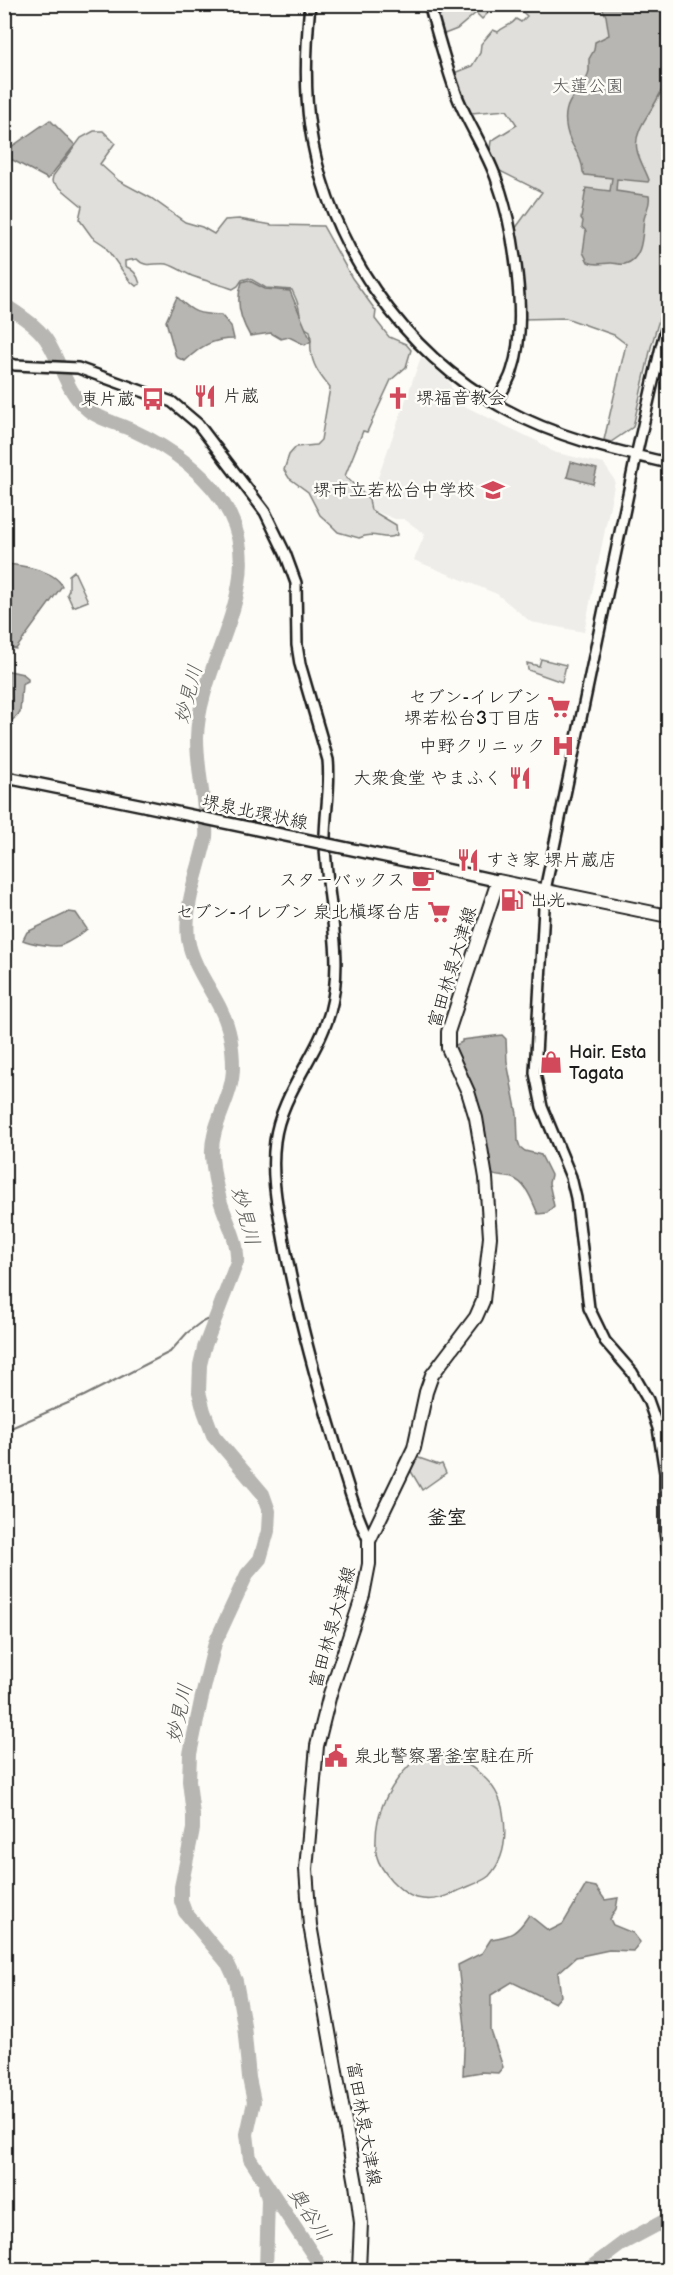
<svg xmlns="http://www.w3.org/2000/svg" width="673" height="2275" font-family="'Balsamiq Sans','Klee One',sans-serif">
	<rect width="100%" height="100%" fill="#fdfcf7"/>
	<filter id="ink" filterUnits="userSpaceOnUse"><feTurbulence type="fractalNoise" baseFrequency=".0167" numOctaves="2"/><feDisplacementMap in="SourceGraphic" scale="12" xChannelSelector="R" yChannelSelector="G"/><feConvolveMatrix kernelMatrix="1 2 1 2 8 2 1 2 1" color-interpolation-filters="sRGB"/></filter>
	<g filter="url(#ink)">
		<path fill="#eeede9" d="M421,357L449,381L454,395L453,398L460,404L539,442L553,452L604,464L615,481L584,632L531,622L497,594L414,560L425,534L404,519H395L372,510L370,500Z"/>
		<path fill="#e0dfdb" stroke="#7e7e7c" stroke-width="1.5" d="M447,5H496L482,19L476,13L457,29L442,35L437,16L444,14Z
			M515,5H668V289L651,347L633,427L611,442L604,440L626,344L614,335L566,318L523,319L515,229L542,192L498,170L490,149L491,141L517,125L507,110L471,113L454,73L472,66L480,53L481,44L493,30L498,32C504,26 511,26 516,19L521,22L527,16Z
			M94,131H103L115,143L100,164L119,181L151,198L185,222L202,227L214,234L225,220L239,219L272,225L323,226L352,278L376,311L375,319L389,337L406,344L411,350L406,367L391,380L367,432L363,431L345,476L369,499L371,510L396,525L397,535C382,542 376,530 359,538L338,532L332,526L320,515L308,492L289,478L284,470L289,455L296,447L316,445L321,440L330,388C321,376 312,366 311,350C310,343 312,339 310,331C297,324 302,316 298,305C297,300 294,295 292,290L266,288L249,278L242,280L238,286L233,289C220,284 205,281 192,276C183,272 177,267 167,264C155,262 146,269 137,259L125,261V266C133,269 138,275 140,284L136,286L129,280L104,245L92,237L79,219L82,206L52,181L53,176L81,138Z
			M74,571L88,601L73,607L67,594L69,590V575Z
			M541,659L566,665L562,682L528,670L527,663L539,666Z
			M416,1457L439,1465L442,1464L446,1473L422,1490L409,1468Z
			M441,1753C470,1762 498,1781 503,1812C507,1835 506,1858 489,1876C482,1882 469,1886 460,1890C446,1897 433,1902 417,1898C407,1896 398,1887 391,1880C386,1874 379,1865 377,1857C375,1852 376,1844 376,1839C376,1805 394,1779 418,1757Z"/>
		<path fill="#b7b6b2" stroke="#797876" stroke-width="1.5" d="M601,5H668C669,31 668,57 664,83C659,106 632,127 637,150C639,160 646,171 649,180L648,182L617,179L616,191L649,196C651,204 646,210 644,219C642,233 644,259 625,264C621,265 616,263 611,263C603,263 596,266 588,262L583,252L586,231L582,227L583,221L581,218L586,188L610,191L612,178L585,175L583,172C583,161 576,152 571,142C561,119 564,98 587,86L586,81L589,71V59L594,50L595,42L609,35L606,16Z
			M50,120L75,145L48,179L5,156L4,152Z
			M248,280L265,289L290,291L311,341L305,345L289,337L281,339L271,333L250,336C240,319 235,301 242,282Z
			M177,297C193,313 198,314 221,315L231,326L234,339C212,339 201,346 185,361L176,357L166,321Z
			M571,462L597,469L593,484L567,477Z
			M5,564C21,565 55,570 62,586L16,649L5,647Z
			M5,670L23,674L28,678V681L22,684L20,713L5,727Z
			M69,912L76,913L87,929C80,935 69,942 62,945C56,948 29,943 23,940L27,932Z
			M502,1035L506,1039L507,1062L517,1114L518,1141L520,1147L525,1151L541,1155L551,1175L549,1183L554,1206L547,1213L538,1214C532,1201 527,1183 512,1178C505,1175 498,1178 492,1174L454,1046L462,1042V1040Z
			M586,1885L596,1887L605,1900L618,1898L616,1909L610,1919L613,1925L633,1933L640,1942L633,1951L609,1950L576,1957L558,1973L561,1996L555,2003L512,1982L491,1995V2031L503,2067L498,2073L481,2072L463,2075L465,2027L458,1965L482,1953L491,1939C512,1936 517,1933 529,1915L549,1931L563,1924Z"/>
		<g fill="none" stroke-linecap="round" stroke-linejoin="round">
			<path stroke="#797876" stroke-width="2" d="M4,1431L84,1396L170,1352L187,1333L200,1323L217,1315"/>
			<path stroke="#b7b6b2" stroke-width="14" d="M4,304C20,316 39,326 49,344C62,366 67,393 88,410C99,419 119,424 132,430C171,448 211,476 230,515C267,588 198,664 197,738C197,762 202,786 204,809C205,818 207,828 206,837C199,871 184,902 188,939C192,964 209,986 220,1008C229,1025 233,1047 233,1067C233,1099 210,1124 212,1156C213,1171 216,1186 220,1200C226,1221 239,1240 237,1262L204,1348L200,1365L199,1392L204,1411L213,1435L263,1494L269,1511L268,1531L260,1559L247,1574L215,1643L201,1701L190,1754L189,1781L193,1815V1829L181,1887V1901L185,1912L228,1964L236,1981L244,2025L249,2078L254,2102L247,2134L250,2159L323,2270
				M265,2187L268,2199L266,2270
				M587,2270L623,2243L668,2219"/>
			<g stroke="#1c1c1c" stroke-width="14">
				<path id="tertiary" d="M310,4C306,45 304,87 310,127C327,244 402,352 505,409C556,437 612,450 668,463
					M429,4C438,35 446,66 457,96C468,124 486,150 496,178C514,227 529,322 512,371C509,382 501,393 495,403
					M668,322L661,347L636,456L545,890L535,1073L542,1107L571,1177L576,1198L589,1308L605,1341L632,1372L648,1400L658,1428L665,1473V1532L668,1555
					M4,361L15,365L78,368L172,402L198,424L265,512L285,553L296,583L297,645L300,664L328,760C331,789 324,817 325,846C327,902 345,957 330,1012C317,1057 281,1094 275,1141C271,1171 276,1202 282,1231C293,1294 309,1355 327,1416C340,1458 350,1501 369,1541"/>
			</g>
			<g stroke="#1c1c1c" stroke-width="15">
				<path id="secondary" d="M4,777L146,806
					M407,861L498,881"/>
			</g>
			<g stroke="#1c1c1c" stroke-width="16">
				<path id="primary" d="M359,2270L361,2223L356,2184L310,1925L306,1869L317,1746L330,1694L363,1595L369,1564V1541L414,1448L426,1392L432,1375L476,1317L483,1301L490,1237L486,1178L476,1118L468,1092L448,1048V1032L498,881L668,916"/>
			</g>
			<use href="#tertiary" stroke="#fdfcf7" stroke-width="9"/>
			<use href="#secondary" stroke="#fdfcf7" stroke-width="10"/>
			<use href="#primary" stroke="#fdfcf7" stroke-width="12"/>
			<g stroke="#1c1c1c" stroke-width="15" stroke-linecap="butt">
				<path id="secondary-bridge" d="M146,806L407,861"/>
			</g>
			<use href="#secondary-bridge" stroke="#fdfcf7" stroke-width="10"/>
		</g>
	</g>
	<defs>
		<g id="restaurant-bare" transform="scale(1.8)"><path d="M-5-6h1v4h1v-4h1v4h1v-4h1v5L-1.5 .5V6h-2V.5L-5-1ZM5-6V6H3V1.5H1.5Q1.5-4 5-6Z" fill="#d1495b" stroke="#fdfcf7" stroke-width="2.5" paint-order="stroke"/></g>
		<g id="church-bare" transform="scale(1.8)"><path d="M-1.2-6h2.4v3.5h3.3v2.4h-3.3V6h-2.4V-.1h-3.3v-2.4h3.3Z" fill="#d1495b" stroke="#fdfcf7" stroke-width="2.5" paint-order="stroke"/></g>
		<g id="bus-bare" transform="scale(1.8)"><path d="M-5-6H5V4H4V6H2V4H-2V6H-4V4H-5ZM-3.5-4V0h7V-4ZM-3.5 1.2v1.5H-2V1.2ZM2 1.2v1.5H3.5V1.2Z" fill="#d1495b" stroke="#fdfcf7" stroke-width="2.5" paint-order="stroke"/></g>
		<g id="school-bare" transform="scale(1.8)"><path d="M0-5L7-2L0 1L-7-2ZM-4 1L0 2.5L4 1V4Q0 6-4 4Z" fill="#d1495b" stroke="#fdfcf7" stroke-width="2.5" paint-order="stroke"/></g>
		<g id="supermarket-bare" transform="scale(1.8)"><path d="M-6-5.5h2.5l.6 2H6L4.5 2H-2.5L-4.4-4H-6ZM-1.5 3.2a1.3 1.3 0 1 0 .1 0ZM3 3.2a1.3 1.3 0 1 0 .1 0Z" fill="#d1495b" stroke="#fdfcf7" stroke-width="2.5" paint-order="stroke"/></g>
		<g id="hospital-bare" transform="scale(1.8)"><path d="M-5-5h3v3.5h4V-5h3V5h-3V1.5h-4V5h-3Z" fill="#d1495b" stroke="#fdfcf7" stroke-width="2.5" paint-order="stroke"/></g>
		<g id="cafe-bare" transform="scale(1.8)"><path d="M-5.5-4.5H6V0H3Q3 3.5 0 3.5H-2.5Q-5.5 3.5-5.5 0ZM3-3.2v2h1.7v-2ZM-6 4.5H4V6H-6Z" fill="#d1495b" stroke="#fdfcf7" stroke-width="2.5" paint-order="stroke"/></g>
		<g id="fuel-bare" transform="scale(1.8)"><path d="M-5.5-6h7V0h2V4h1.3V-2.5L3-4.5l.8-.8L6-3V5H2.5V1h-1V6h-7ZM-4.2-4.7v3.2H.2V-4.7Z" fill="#d1495b" stroke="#fdfcf7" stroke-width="2.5" paint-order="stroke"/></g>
		<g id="shop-bare" transform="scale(1.8)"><path d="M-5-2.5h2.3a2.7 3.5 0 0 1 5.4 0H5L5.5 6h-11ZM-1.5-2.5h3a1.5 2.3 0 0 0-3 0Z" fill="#d1495b" stroke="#fdfcf7" stroke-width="2.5" paint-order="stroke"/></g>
		<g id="civic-bare" transform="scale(1.8)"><path d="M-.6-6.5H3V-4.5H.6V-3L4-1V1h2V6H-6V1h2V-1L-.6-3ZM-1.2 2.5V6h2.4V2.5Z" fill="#d1495b" stroke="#fdfcf7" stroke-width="2.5" paint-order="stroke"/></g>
	</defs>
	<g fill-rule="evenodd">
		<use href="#restaurant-bare" x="205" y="396"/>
		<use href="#church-bare" x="398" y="398"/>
		<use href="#bus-bare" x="153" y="399"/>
		<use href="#school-bare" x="493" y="490"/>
		<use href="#supermarket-bare" x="559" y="707"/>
		<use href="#hospital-bare" x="563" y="746"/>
		<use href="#restaurant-bare" x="520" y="778"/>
		<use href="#restaurant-bare" x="468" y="860"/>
		<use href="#cafe-bare" x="423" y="880"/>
		<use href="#fuel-bare" x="512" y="900"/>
		<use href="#supermarket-bare" x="439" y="912"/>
		<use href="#shop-bare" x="551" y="1062"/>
		<use href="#civic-bare" x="336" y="1756"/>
	</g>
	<g text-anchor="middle" stroke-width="5" stroke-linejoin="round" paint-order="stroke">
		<g font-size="18" fill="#575655" stroke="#fdfcf7">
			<text x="588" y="92">大蓮公園</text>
		</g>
		<g font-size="18" fill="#1c1c1c" stroke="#fdfcf7" text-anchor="end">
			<text x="223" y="402" text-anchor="start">片蔵</text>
			<text x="416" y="404" text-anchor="start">堺福音教会</text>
			<text x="135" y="405">東片蔵</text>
			<text x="475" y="496">堺市立若松台中学校</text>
			<text x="541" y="703">セブン-イレブン<tspan x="541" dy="21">堺若松台3丁目店</tspan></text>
			<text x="545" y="752">中野クリニック</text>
			<text x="502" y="784">大衆食堂 やまふく</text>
			<text x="486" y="866" text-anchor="start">すき家 堺片蔵店</text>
			<text x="405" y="886">スターバックス</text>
			<text x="530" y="906" text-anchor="start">出光</text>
			<text x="421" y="918">セブン-イレブン 泉北槇塚台店</text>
			<text x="569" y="1058" text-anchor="start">Hair. Esta<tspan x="569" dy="21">Tagata</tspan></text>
			<text x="354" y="1762" text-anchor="start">泉北警察署釜室駐在所</text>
		</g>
		<g font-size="18" fill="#1c1c1c" stroke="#fdfcf7">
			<text transform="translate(255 812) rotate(12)" y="6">堺泉北環状線</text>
			<text transform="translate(452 967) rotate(-73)" y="6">富田林泉大津線</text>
			<text transform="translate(332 1627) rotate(-74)" y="6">富田林泉大津線</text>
			<text transform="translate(364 2124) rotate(80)" y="6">富田林泉大津線</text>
		</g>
		<g font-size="20" font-style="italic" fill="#5a5a58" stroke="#fdfcf7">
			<text transform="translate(188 694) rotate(-76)" y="7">妙見川</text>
			<text transform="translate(246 1216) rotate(75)" y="7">妙見川</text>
			<text transform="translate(179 1713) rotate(-78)" y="7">妙見川</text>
			<text transform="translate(310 2214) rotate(57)" y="7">奥谷川</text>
		</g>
		<g font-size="20" font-weight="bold" fill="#1c1c1c" stroke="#fdfcf7">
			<text x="447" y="1524">釜室</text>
		</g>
	</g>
	<rect width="673" height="2275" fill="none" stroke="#fdfcf7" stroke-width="24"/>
	<rect x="12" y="12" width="649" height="2251" fill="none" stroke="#1c1c1c" stroke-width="2" filter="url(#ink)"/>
</svg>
